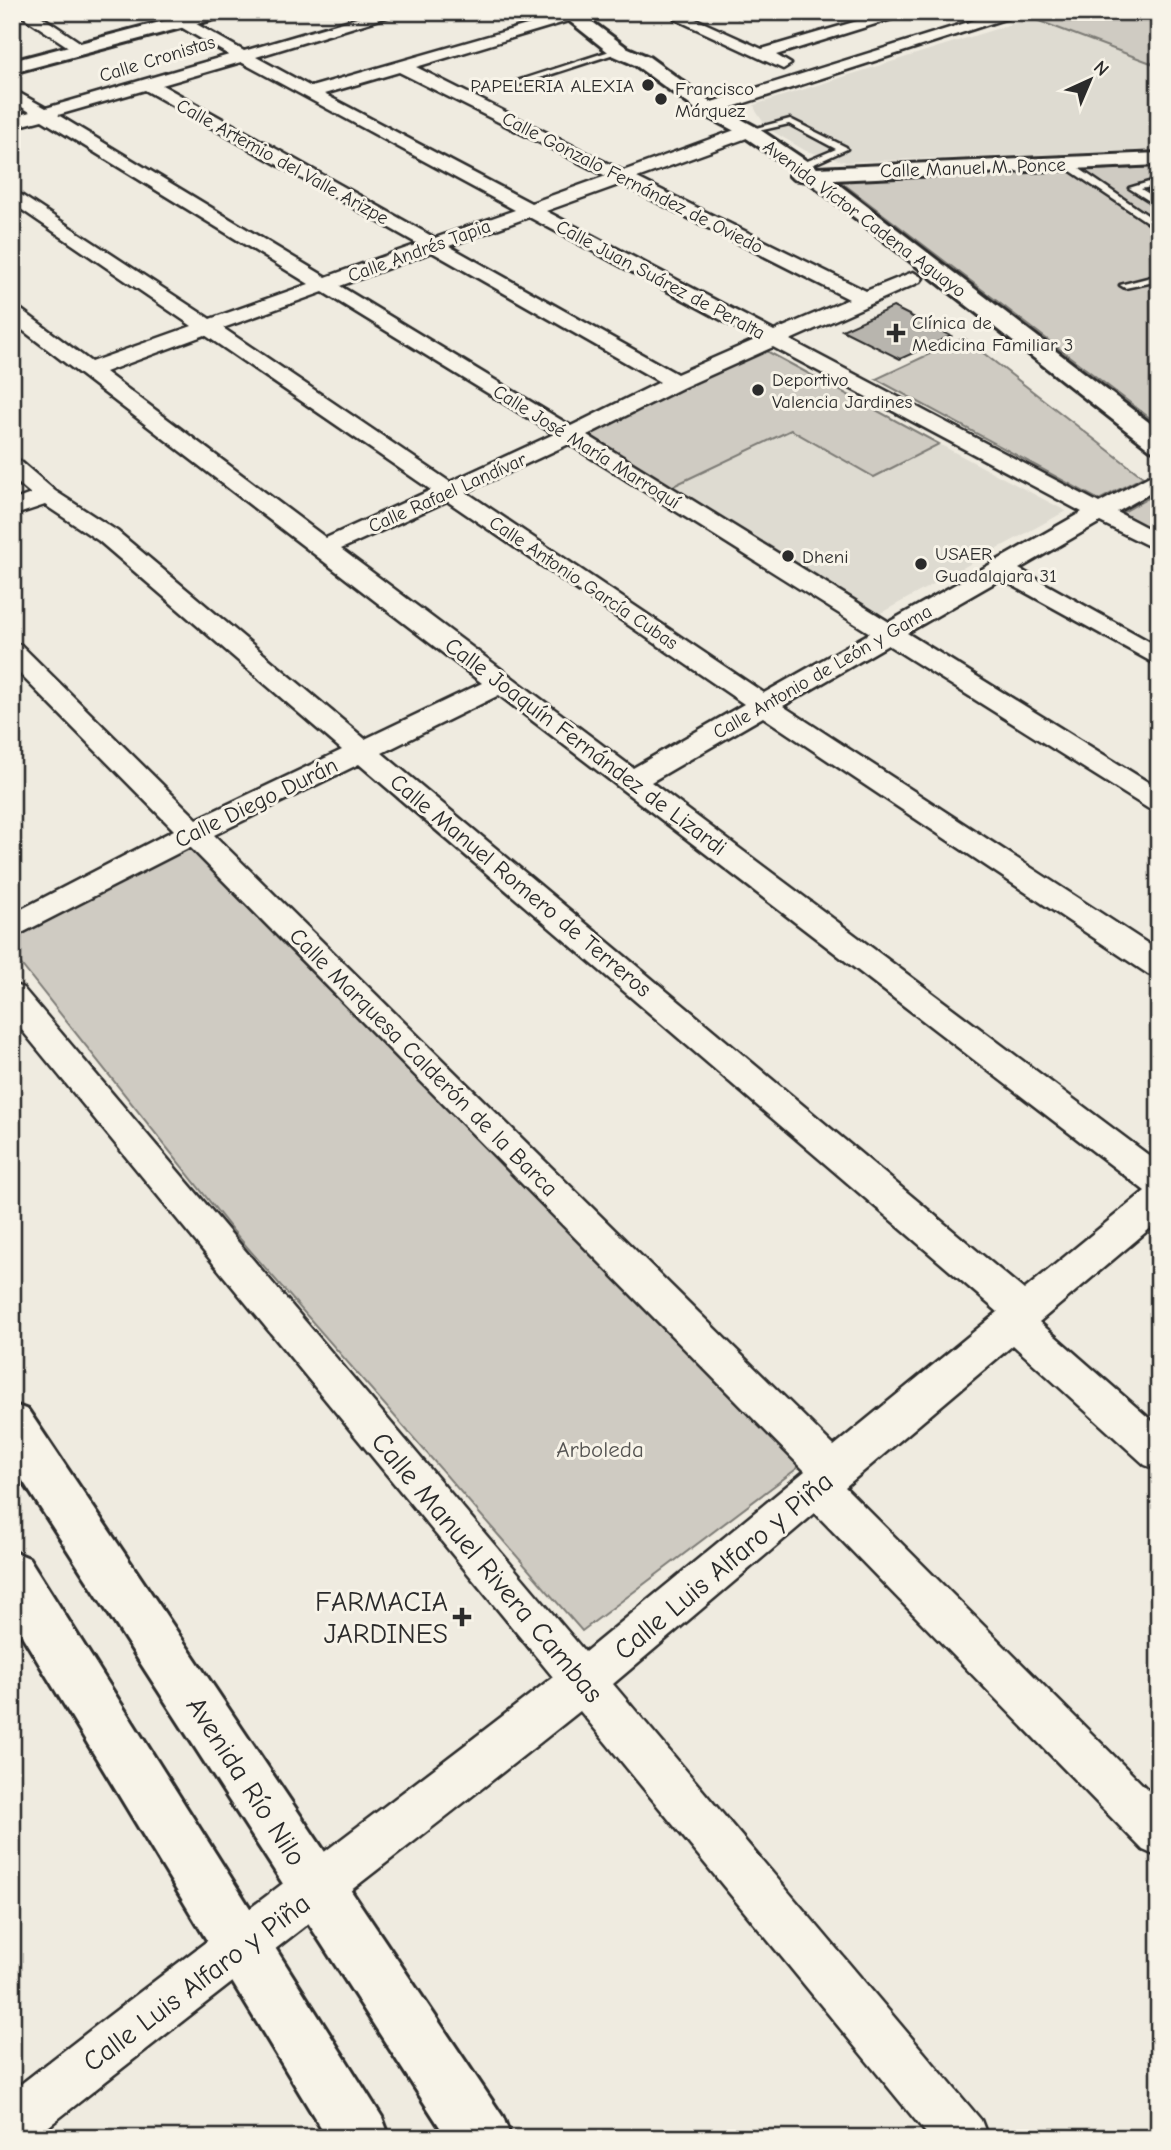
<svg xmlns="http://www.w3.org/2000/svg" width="1171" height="2150" font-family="'Comic Neue',sans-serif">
	<rect width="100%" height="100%" fill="#efebe0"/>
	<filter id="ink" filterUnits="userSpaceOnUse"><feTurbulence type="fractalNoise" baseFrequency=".0143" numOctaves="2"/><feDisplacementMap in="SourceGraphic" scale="14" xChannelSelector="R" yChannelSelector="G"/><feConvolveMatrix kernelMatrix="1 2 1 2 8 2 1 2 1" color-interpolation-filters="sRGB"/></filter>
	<g filter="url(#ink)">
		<path fill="#dedbd1" d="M1031,18L1159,66V150L846,162L806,151L767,128L756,111L754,105Z
			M791,430L874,476L939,444L1066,511L879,614L671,487Z"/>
		<path fill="#cfcbc2" stroke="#7d7b76" stroke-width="2" d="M1048,12H1159V66L1031,18Z
			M1159,167V425L841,182L843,180Z
			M964,338L1143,477L1099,500L876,379Z
			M763,349L939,444L874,477L791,430L671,487L586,433Z
			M1159,492V537L1120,514Z
			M192,842L803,1464L582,1631L234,1232L12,953V936Z"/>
		<path fill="#b8b5ae" stroke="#2b2b2b" stroke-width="2" d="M893,307L951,336L900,359L842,330Z"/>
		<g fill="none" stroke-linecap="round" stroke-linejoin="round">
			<g stroke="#2b2b2b" stroke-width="5">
				<path id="lane" d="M616,49L623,51L509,88L502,86Z
					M790,119L846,147L847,149L801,170L798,169V165L836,149L789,124L749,133L745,131Z
					M1062,161H1068L1159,223V230L1062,165Z
					M1159,179V185L1141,189L1159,200V207L1129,188Z
					M1159,275V281L1125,288L1120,285Z"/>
			</g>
			<g stroke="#2b2b2b" stroke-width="5">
				<path id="street" d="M16,12H35L90,49L82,54L76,52Z
					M155,12H175L244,51L377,12H403L256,57L311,87L572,12H598L416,67L623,171L743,127H755L758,131L755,135L637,178L866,291L913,272L923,278L920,282L790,340L1099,503L1159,471V488L1117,512L1159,534V551L1100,522L1019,569L1159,647V666L1001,579L907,633L1159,789V811L1149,809L888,645L783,706L1159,951V977L1148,974L763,717L651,782L1159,1163V1221L1039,1322L1159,1427V1470L1145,1465L1013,1345L845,1487L1159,1801V1857L1143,1850L815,1513L613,1684L981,2120L988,2138H930L580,1711C399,1855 215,1994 34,2138H12V2091C191,1951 373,1817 553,1677L12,1018V984L23,988L585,1652L805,1471L190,847L12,938V914L174,830L12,666V643L21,645L197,819L342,750L99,541L45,505L12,516V501L31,494L12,478V459L20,461L55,491L117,531L365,739L482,683L12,322V306L19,308L91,362L192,326L12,203V189L210,319L309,284L42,120L12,128V117L30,112L12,101V89L46,108L229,55ZM241,62L515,210L435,238L162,85ZM399,72L606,176L531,203L324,94ZM145,90L418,244L326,277L58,115ZM621,184L849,299L774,331L546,211ZM529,217L757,339L677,374L449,246ZM432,252L660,382L571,426L340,286ZM323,292L554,434L450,482L223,328ZM205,335L431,490L326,538L105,372ZM773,347L1082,512L889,622L587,435L684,387ZM569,444L870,633L764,693L466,492ZM447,501L744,704L633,768L341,549ZM499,695L1145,1191L1024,1290L382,753ZM359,764L998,1312L834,1446L214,835Z
					M888,12H914L776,55L791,64L783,69L675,19L683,14L689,16L762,49Z
					M1001,12H1026L714,113H702L699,109L702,105Z"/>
			</g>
			<g stroke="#2b2b2b" stroke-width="6">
				<path id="secondary" d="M198,12H229L226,16L12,73V61Z
					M558,12H579L626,47L649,57L715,105L756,127L817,168L1159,153V165L833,180L1159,430V451L1150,449L808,181L793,179L789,175L793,170L742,135L701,113L635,65L612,55Z
					M12,1404L28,1410L503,2117L511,2138H447L12,1464Z
					M12,1551L29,1558L382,2117L390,2138H327L12,1619Z"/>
			</g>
			<path stroke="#2b2b2b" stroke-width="2.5" stroke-dasharray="1 2.5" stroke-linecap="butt" d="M737,18L758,12"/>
			<use href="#lane" fill="#f7f3e8" fill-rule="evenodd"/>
			<use href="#street" fill="#f7f3e8" fill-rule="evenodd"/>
			<use href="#secondary" fill="#f7f3e8" fill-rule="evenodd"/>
		</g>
	</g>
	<g fill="#2b2b2b" stroke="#f7f3e8" stroke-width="2.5">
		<circle cx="648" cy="85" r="7"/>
		<circle cx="661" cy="99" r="7"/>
		<path d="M892.5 322.5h7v7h7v7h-7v7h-7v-7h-7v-7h7z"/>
		<circle cx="758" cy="390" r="7"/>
		<circle cx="788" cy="556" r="7"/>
		<circle cx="921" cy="564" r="7"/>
		<path d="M458.5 1606.5h7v7h7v7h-7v7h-7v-7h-7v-7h7z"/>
	</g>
	<g text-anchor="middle" stroke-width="6" stroke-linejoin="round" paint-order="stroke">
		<g font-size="19" fill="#2b2b2b" stroke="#f7f3e8">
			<text transform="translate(157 58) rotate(-17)" y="7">Calle Cronistas</text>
			<text transform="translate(283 161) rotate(29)" y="7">Calle Artemio del Valle Arizpe</text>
			<text transform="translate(973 167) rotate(-2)" y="7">Calle Manuel M. Ponce</text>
			<text transform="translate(633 182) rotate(27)" y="7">Calle Gonzalo Fernández de Oviedo</text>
			<text transform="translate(865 218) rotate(37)" y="7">Avenida Víctor Cadena Aguayo</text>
			<text transform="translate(419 250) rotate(-20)" y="7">Calle Andrés Tapia</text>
			<text transform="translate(661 279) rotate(28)" y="7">Calle Juan Suárez de Peralta</text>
			<text transform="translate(587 446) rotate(32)" y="7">Calle José María Marroquí</text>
			<text transform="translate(447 492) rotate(-24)" y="7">Calle Rafael Landívar</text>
			<text transform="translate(584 582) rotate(34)" y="7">Calle Antonio García Cubas</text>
			<text transform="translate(822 671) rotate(-30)" y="7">Calle Antonio de León y Gama</text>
		</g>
		<g font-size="19" fill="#2b2b2b" stroke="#f7f3e8" text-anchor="start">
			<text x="634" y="92" text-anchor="end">PAPELERIA ALEXIA</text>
			<text x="675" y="95">Francisco<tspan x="675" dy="22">Márquez</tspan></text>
			<text x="912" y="329">Clínica de<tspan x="912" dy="22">Medicina Familiar 3</tspan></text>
			<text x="772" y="386">Deportivo<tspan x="772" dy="22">Valencia Jardines</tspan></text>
			<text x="935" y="560">USAER<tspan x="935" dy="22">Guadalajara 31</tspan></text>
			<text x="802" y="563">Dheni</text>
		</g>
		<g font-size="23" fill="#2b2b2b" stroke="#f7f3e8">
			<text transform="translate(586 746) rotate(37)" y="8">Calle Joaquín Fernández de Lizardi</text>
			<text transform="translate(256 802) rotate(-26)" y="8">Calle Diego Durán</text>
			<text transform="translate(521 885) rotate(40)" y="8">Calle Manuel Romero de Terreros</text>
			<text transform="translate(424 1062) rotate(45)" y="8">Calle Marquesa Calderón de la Barca</text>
		</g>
		<g font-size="23" fill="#545351" stroke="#f7f3e8">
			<text x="600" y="1457">Arboleda</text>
		</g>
		<g font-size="28" fill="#2b2b2b" stroke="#f7f3e8">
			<text transform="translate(723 1565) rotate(-40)" y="10">Calle Luis Alfaro y Piña</text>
			<text transform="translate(488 1567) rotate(50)" y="10">Calle Manuel Rivera Cambas</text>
			<text transform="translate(247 1781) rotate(57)" y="10">Avenida Río Nilo</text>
			<text transform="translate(196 1982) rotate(-37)" y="10">Calle Luis Alfaro y Piña</text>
		</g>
		<g font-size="28" fill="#2b2b2b" stroke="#f7f3e8" text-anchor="end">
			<text x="448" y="1611">FARMACIA<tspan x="448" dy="32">JARDINES</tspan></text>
		</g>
	</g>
	<rect width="1171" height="2150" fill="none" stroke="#f7f3e8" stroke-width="42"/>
	<rect x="21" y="21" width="1129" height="2108" fill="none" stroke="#2b2b2b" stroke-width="2.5" filter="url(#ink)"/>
	<g transform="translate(1090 80) rotate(44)" stroke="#f7f3e8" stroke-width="5" paint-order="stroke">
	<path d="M0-5L12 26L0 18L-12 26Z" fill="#2b2b2b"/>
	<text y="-10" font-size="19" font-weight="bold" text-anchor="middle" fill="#2b2b2b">N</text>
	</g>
</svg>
